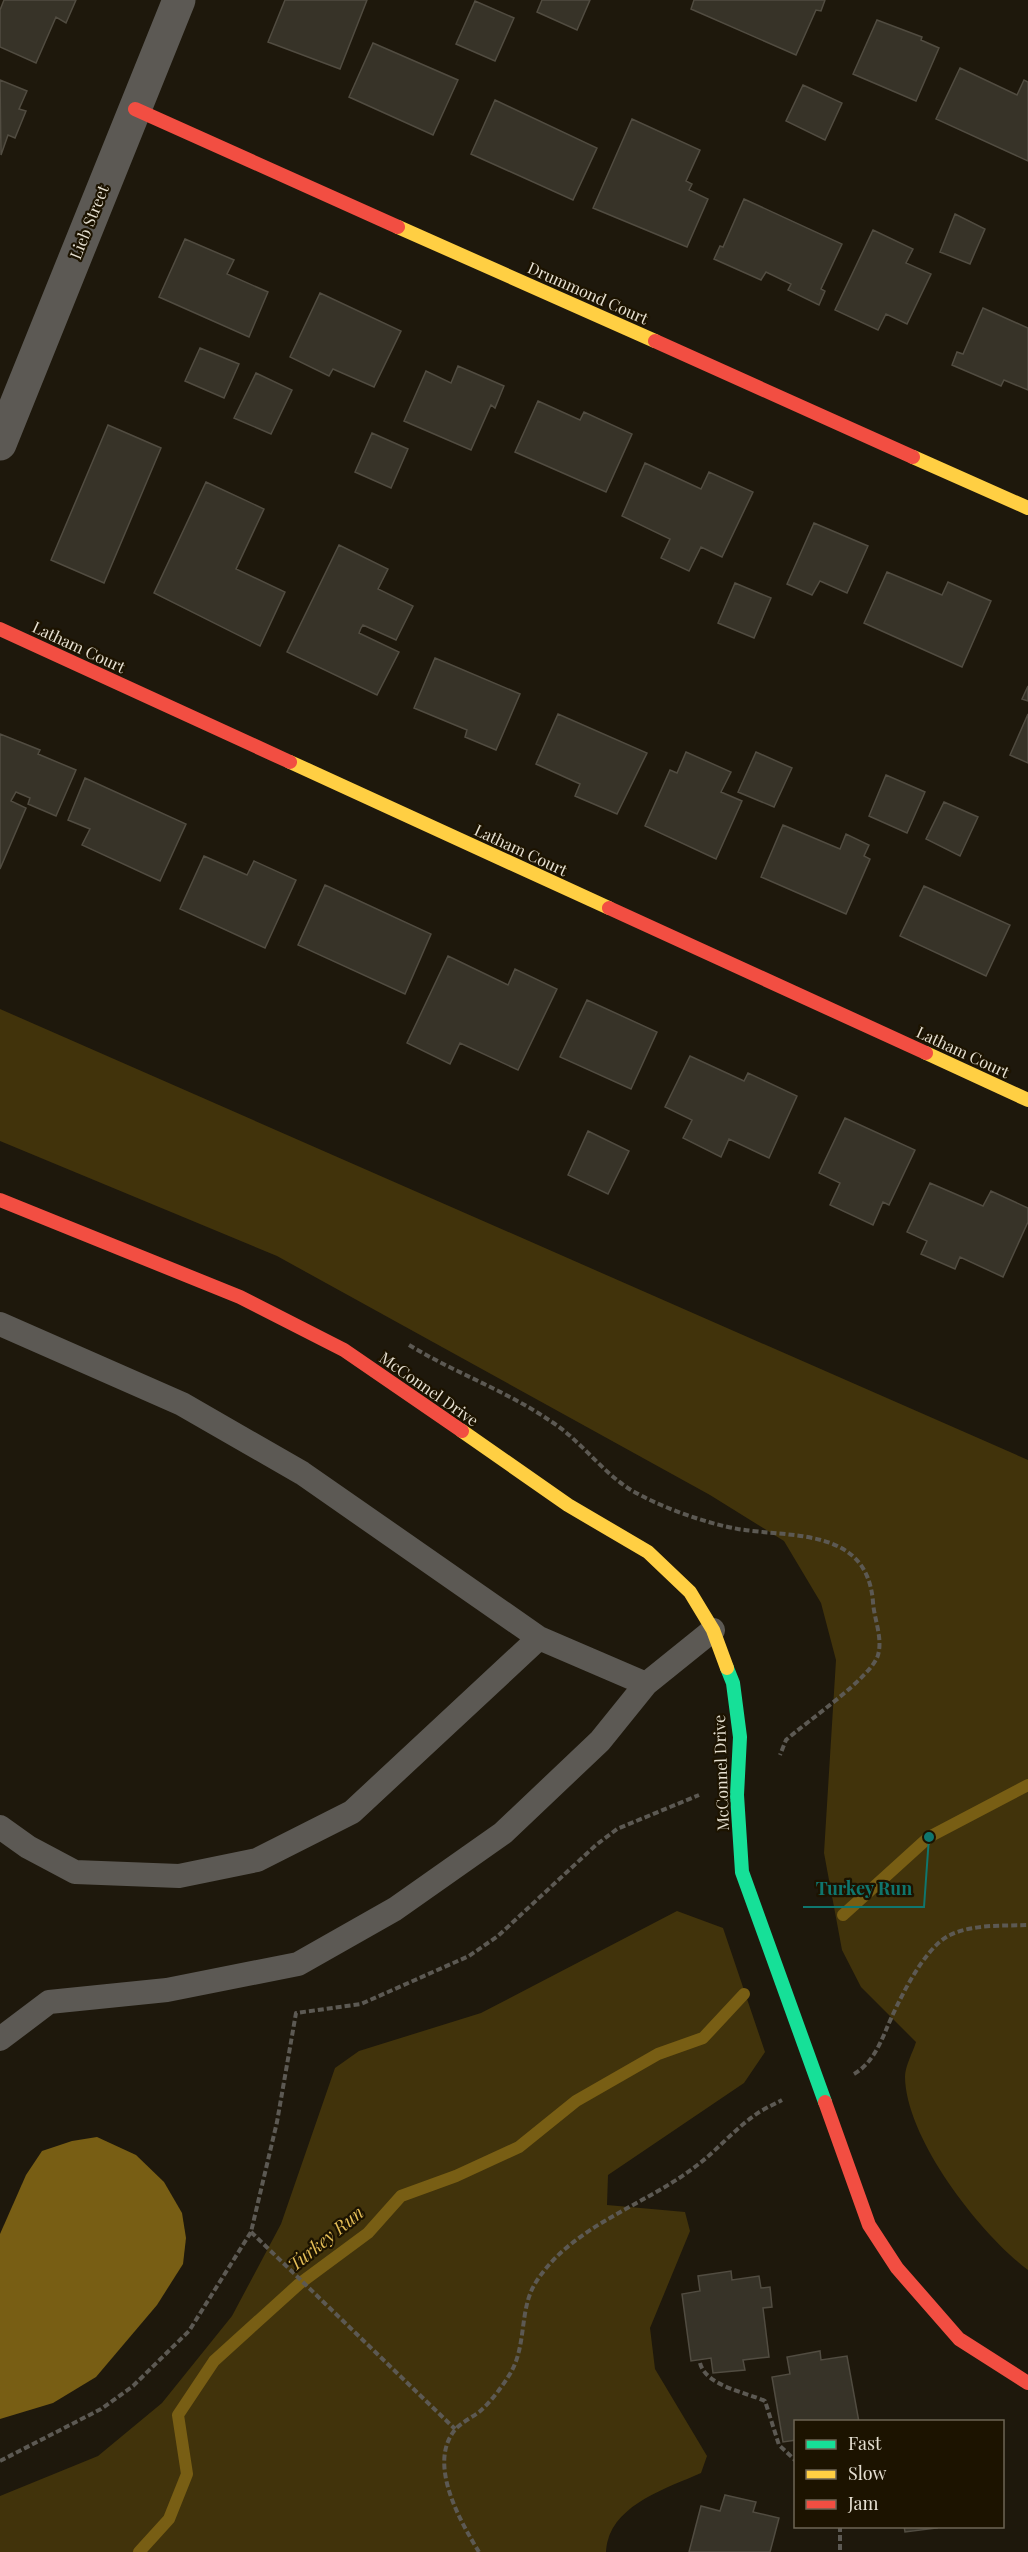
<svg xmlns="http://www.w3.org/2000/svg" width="1028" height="2552" font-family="'Playfair Display',serif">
	<rect width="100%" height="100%" fill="#1e180c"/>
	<path fill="#41330b" d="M0,1009L1028,1460V2270C980,2234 906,2139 905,2077C905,2066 913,2052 916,2042L861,1987L842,1950L824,1853L836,1660L821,1603L784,1541L710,1495L277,1256L0,1141Z
		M677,1911L723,1928L765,2052L744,2083L608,2175L607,2205L685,2212L690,2231L650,2328L655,2369L707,2456L701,2473C665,2489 608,2506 606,2552H0V2496L98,2456L162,2403L232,2316L281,2224L335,2068L359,2051L481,2013Z"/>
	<path fill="#785e14" d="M97,2137L136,2155L164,2182L182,2213L186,2238L183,2264L157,2305L96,2377L53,2403L0,2419V2234L26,2175L42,2151L72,2141Z"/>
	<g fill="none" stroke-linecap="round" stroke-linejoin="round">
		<path stroke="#785e14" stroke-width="12" d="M843,1915L929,1837L1028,1785
			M139,2552L169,2519L187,2474L178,2415L214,2361L299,2284L368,2233L401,2196L456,2176L519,2147L576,2101L658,2054L703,2038L744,1994"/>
	</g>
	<path fill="#373328" stroke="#514c41" stroke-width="1.5" d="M4,0H76L66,23L56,17L36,63L0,47V10Z
		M285,0H367L340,69L268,42Z
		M542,0H590L577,30L537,12Z
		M694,0H825L821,11L816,10L796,55L691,9Z
		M475,1L514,18L495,61L456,44Z
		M877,20L922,37L921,40L939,48L916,101L853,74Z
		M373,43L458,80L433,135L349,97Z
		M960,68L1017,95L1024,80L1028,82V161L936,119Z
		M0,80L27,91L19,109L26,111L15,138L8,135L1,155Z
		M803,85L842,103L825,140L786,121Z
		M495,100L597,148L573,200L471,154Z
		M632,119L700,150L686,181L692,184L689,190L708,199L687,247L593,208Z
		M744,199L842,244L821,289L825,291L819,305L788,290L791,284L766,272L761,280L714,259L720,246L723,247Z
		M955,214L985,229L970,264L940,252Z
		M873,230L913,249L906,263L931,274L907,324L886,314L878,330L835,310Z
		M185,239L234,260L227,274L268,292L249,337L159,297Z
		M320,293L401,331L374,387L333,369L329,376L290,357Z
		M983,308L1028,328V390L1004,380L1001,386L952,365L957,352L963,354Z
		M200,348L239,364L224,398L185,381Z
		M458,366L504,386L495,408L491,405L471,450L404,421L426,371L451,383Z
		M256,373L292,390L271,434L234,418Z
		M538,401L580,420L584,412L632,434L606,492L515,452Z
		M108,425L161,448L104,583L51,560Z
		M372,433L408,449L391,488L355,472Z
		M645,463L701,489L709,472L753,492L722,557L701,547L689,571L661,558L670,539L622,516Z
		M206,482L264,509L236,569L285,592L260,646L154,593Z
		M814,523L868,546L847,593L820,581L812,595L787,584Z
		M339,545L388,569L378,589L413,606L396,640L363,625L361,628L359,633L399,652L377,695L287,652Z
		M887,572L942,595L948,582L991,601L962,667L864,623Z
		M735,583L771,598L754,638L718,623Z
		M435,658L520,694L496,750L465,737L467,730L414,708Z
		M1028,686V701L1022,699Z
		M558,714L647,753L617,814L575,796L580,784L536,764Z
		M1028,714V763L1010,755Z
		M0,734L40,750L38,754L76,770L56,816L28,804L30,798L16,792L11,801L26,808L0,869Z
		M686,752L731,772L721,792L742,801L716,859L645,826L670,770L677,773Z
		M756,752L792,768L774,807L738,792Z
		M886,775L925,792L907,833L869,816Z
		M85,778L186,824L160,881L82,845L90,829L68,820Z
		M944,802L978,817L960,856L926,839Z
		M783,825L840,849L846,834L869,845L864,856L870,859L846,914L761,877Z
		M204,856L247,875L254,861L296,880L265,948L180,909Z
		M325,885L431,934L405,994L298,945Z
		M924,886L1010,925L986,976L900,936Z
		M448,956L508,985L515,969L557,989L518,1070L460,1043L450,1064L407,1043Z
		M587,1000L657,1032L631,1089L560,1057Z
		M690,1056L744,1081L748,1073L797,1096L769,1158L729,1139L721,1157L683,1138L692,1120L665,1107Z
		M845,1118L915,1150L889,1205L883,1202L873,1225L830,1205L840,1183L819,1173Z
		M588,1131L629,1151L608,1194L568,1175Z
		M930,1183L983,1206L991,1191L1028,1208V1222L1003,1277L960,1257L955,1269L921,1254L927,1241L907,1232Z
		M731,2271L732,2280L759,2276L761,2288L770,2287L772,2307L763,2308L769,2357L743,2360L745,2370L713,2373L711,2358L691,2361L682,2294L700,2291L698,2276Z
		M820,2351L821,2360L847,2356L859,2422H796V2440L783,2442L772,2377L790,2374L787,2357Z
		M725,2495L756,2502L753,2512L779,2518L770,2552H689L701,2506L720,2511Z
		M904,2526H936L937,2528L905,2532Z"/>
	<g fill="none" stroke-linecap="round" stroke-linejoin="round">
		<path stroke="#5c5953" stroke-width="4" stroke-dasharray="6 3" stroke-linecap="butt" d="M409,1345C455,1373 507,1391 552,1422C581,1441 602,1472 631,1490C660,1507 705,1523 738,1529C792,1538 867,1527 873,1602C874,1619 883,1638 878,1655C872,1677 806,1722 786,1740L780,1755
			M854,2074C870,2065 879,2047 886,2030C897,2004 923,1948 950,1935C973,1924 1003,1926 1028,1925
			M251,2232L455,2429
			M700,2363C706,2386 745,2392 765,2401L779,2445L796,2461
			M0,2461L101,2409L133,2386L189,2331L251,2232L277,2122L296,2013L361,2004L469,1956L498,1936L596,1845L617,1829L699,1795
			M840,2526V2552
			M479,2552C460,2521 428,2465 454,2431C460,2423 471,2418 479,2412C490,2403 501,2388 508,2377C528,2348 518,2310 536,2282C573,2224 648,2205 700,2163C719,2148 735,2129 755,2115C763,2109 773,2105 782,2100"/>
		<path stroke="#5c5954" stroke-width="24" d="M0,1324L182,1404L302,1473L539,1638L646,1684
			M0,1827L28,1847L75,1872L179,1876L257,1860L352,1812L539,1638
			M0,2039L49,2002L167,1990L298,1964L395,1909L503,1833L600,1741L646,1684L713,1630"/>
		<path stroke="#5c5954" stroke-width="33" d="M0,444L179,0"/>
		<path stroke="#16e098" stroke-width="14" d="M727,1668L733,1683L740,1737L737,1795L742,1872L825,2102"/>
		<path stroke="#ffcf43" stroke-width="14" d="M398,227L655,341
			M913,457L1028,508
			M290,762L609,908
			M926,1053L1028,1100
			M462,1431L568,1505L648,1552L690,1592L713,1630L727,1668"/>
		<path stroke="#f24e42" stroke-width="14" d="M135,109L398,227
			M655,341L913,457
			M0,629L290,762
			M609,908L926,1053
			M0,1200L240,1297L344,1350L462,1431
			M825,2102L869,2225L897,2268L959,2339L1028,2383"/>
	</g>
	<g text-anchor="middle" stroke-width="4.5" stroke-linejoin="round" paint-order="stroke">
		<g font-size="16" fill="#e7e1d2" stroke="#1c1300">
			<text transform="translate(89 222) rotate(-68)" y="6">Lieb Street</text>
			<text transform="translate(588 293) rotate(24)" y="6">Drummond Court</text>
			<text transform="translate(79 647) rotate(25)" y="6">Latham Court</text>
			<text transform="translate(521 850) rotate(25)" y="6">Latham Court</text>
			<text transform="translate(963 1052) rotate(25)" y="6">Latham Court</text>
			<text transform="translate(429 1389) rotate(35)" y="6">McConnel Drive</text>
			<text transform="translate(721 1773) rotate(-92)" y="6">McConnel Drive</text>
		</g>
		<g font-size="18" font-style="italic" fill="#e4bd56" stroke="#1c1300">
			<text transform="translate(326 2239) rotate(-39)" y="6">Turkey Run</text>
		</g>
	</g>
	<path fill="none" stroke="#0f766e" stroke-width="2" d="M929 1837L924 1907H803"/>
	<circle fill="#0f766e" stroke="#1c1300" stroke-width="2" cx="929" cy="1837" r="6"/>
	<g font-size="18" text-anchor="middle" font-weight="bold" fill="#0f766e" stroke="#1c1300" stroke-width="4.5" stroke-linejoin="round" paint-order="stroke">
		<text x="864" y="1895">Turkey Run</text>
	</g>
	<rect x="794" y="2420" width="210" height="108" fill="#1c1300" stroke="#6d6554" stroke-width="1.5"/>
	<rect x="806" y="2440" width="30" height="9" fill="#16e098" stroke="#6d6554" stroke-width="1.5"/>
	<text x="848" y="2450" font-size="18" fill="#e7e1d2">Fast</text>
	<rect x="806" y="2470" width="30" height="9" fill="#ffcf43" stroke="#6d6554" stroke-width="1.5"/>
	<text x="848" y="2480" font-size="18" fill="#e7e1d2">Slow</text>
	<rect x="806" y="2500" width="30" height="9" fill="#f24e42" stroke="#6d6554" stroke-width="1.5"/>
	<text x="848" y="2510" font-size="18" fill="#e7e1d2">Jam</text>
</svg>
